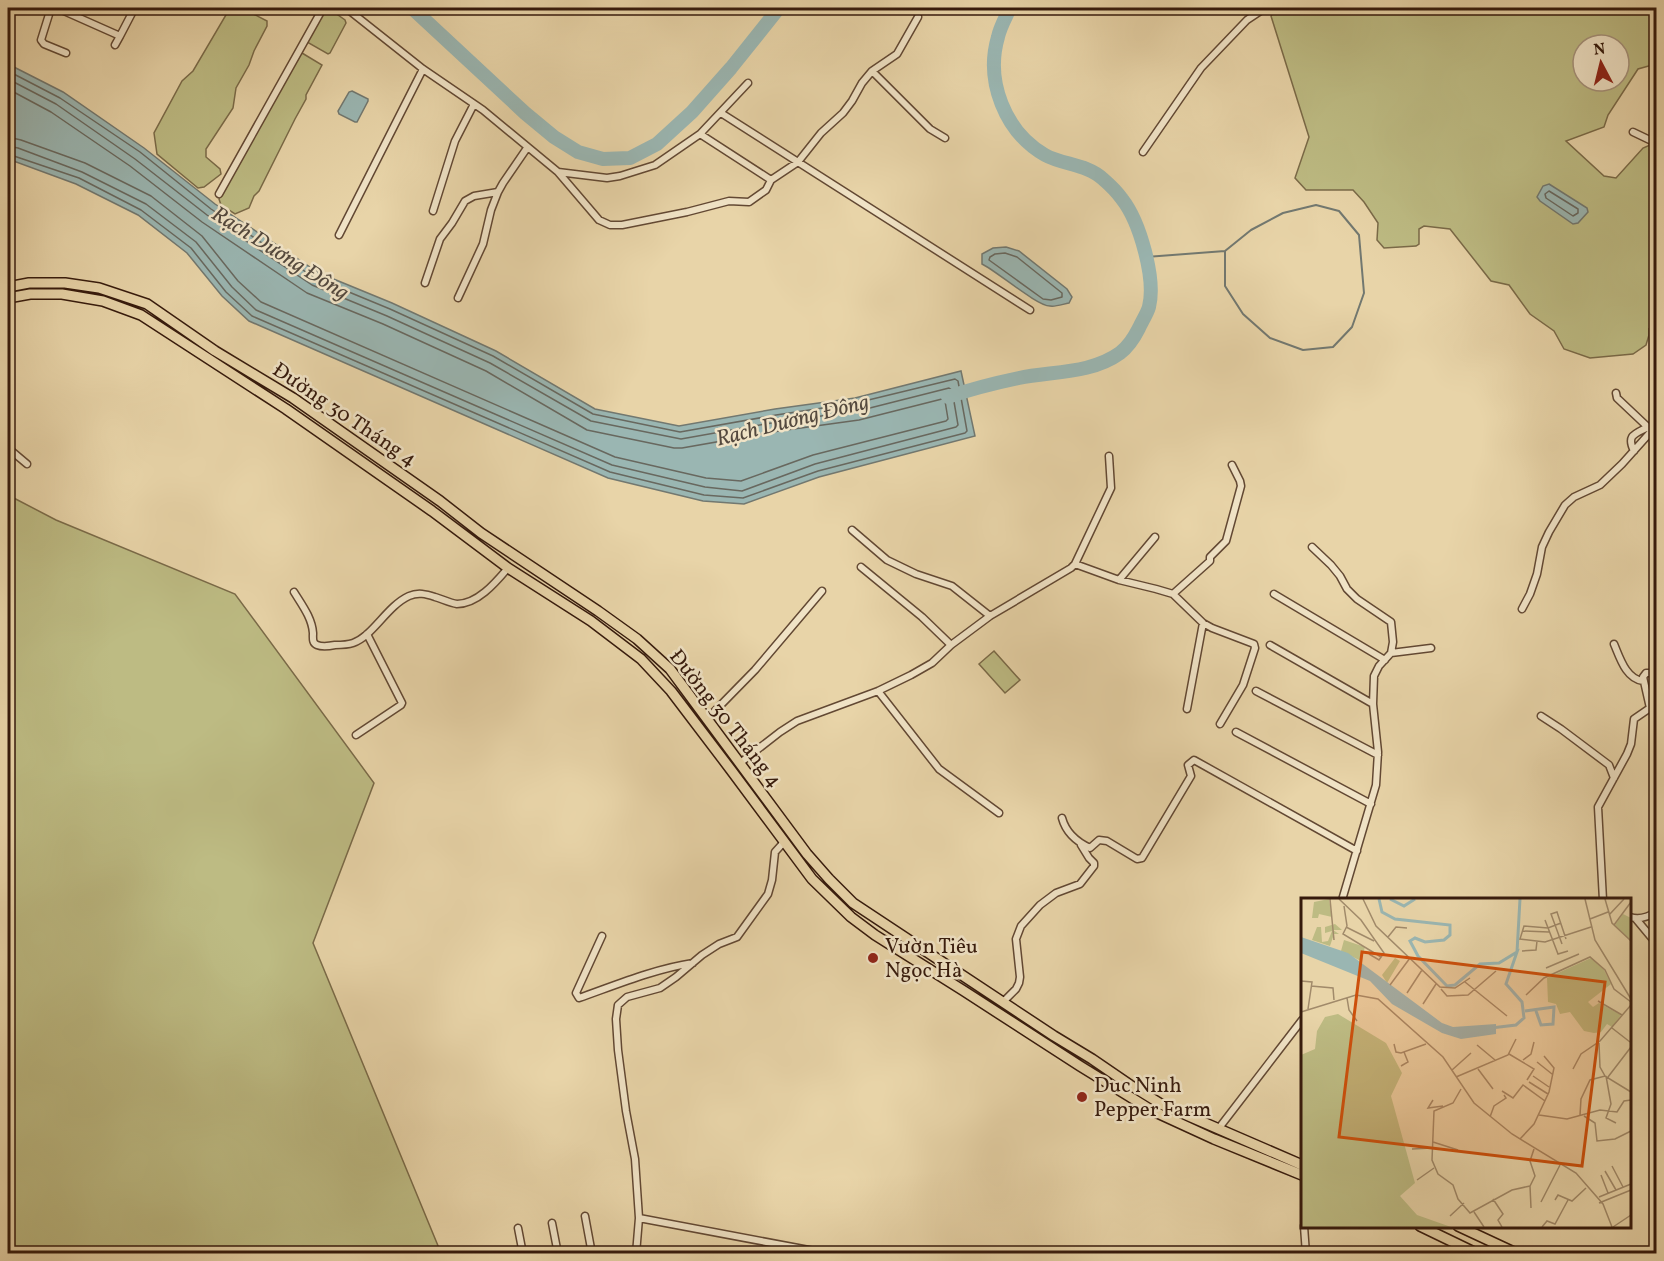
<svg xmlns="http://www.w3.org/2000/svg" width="1664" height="1261" font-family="Vollkorn,serif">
	<rect width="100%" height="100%" fill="#e8d4a8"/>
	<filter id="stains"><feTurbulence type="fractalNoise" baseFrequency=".00333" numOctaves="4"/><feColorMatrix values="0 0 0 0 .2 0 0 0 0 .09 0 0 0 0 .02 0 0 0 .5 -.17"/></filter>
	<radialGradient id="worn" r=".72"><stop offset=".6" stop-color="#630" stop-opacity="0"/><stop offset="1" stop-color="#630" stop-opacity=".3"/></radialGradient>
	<path fill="#bdbb83" stroke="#7a6a48" stroke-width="1.5" fill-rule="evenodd" d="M230,8H242L267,21V26L254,51L249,65L236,88L233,108L206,149V157L220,169L221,174L204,187L198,188L157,154L154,133L182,81L193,71Z
		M324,8H328L345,20L346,23L330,53L328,54L307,42Z
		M1276,8H1656V64L1638,69L1608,115L1604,127L1566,141L1604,176L1616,178L1643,148L1650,145L1656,147V331L1649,329V335L1646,345L1633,354L1590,358L1564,349L1554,331L1530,314L1509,285L1491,281L1450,229L1424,226L1419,229V244L1416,246L1384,248L1377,240L1378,223L1364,202L1353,190H1306L1295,178L1309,137L1271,16ZM1583,45H1619V81H1583Z
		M302,53L322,65L306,95V99L295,119L259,191L254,196L249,208L235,214L221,205L219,199L297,56Z
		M8,495L56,520L235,594L374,783L313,943L441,1253H8Z
		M994,651L1020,680L1005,693L979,664Z"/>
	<path fill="#9ab6b2" stroke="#727870" stroke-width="1.5" d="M8,64L63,92L144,148L215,204L319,273L392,303L496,351L595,409L679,426L775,409L855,398L961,371L975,436L819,477L744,504L703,501L608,478L249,321L222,296L187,253L138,215L76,184L8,159Z
		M352,91L368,99V101L357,122H355L339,114L338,111L349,92Z
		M1549,184L1587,208L1588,212L1578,223L1573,224L1540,201L1537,197L1543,186Z
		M1006,247L1019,251L1067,289L1072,297L1069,303C1063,304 1056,307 1050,306C1037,306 998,272 982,264V254L993,248Z"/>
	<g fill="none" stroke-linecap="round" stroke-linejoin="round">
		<path stroke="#68685f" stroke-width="1.5" d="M8,71L60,98L140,152L211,209L315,278L390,309L493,356L593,414L680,432L776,415L856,403L955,379L958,381L967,431L965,433L818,471L743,498L704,495L610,472L252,316L226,292L191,248L141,210L79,178L8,154
			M8,79L56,104L135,159L207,215L312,285L387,316L490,363L591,421L681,439L777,422L858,411L949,388L952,390L958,425L956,427L815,464L742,491L705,487L612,465L256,310L232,287L196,242L146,204L82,172L18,148L8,146
			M8,89L51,112L130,166L202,222L307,293L383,324L486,371L587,430L674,448H682L779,431L859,420L942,399L945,401L948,419L946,421L813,455L741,481L706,478L615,457L261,302L238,281L202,236L151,196L85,163L21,140L8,137
			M1549,191L1578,209V213L1573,216L1546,198L1545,194Z
			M1005,253L1017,257L1062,293V297L1051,300L1043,299L989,260L990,257L995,254Z"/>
		<path stroke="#727870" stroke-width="2" d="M1146,257L1225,251L1251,230L1283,213L1316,205L1339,211L1359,235L1364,293L1352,327L1333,347L1303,350L1270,338L1243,314L1225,286V251"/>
		<path stroke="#9ab6b2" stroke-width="14" d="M412,8L525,113L554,137L578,152L603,159L630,158L657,144L692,112L731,68L779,8
			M948,397C971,389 995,383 1019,378C1052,371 1091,374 1120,353C1128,347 1135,336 1139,328C1142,321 1147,314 1149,307C1156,279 1140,222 1122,199C1117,192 1110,185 1103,179C1087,164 1063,165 1045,155C1005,132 985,81 998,37C1000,27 1006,17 1010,8"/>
		<g stroke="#624833" stroke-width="9">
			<path id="minor" d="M51,8L41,40L44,44L66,53
				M57,8L120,36L132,13L136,8
				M120,8L132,13
				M346,8L423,69L483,110L558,172L607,178L620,176L655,165L700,134L748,83
				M115,45L120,36
				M872,71L930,129L945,138
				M721,113L1030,310
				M1633,132L1656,143
				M700,134L771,180
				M1143,152L1201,68L1247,20L1265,8
				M558,172L599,220L610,225H622L687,212L729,201L749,202L766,190L771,180L798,162L821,133L843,113L852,101L862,83L872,71L897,54L918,17
				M219,194L323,8
				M433,211L455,141L474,104
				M339,235L423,69
				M425,283L440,239L452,223L465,201L474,196L498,192
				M458,298L483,244L491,210L498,192L503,183L527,148
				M1616,393L1617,398L1652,431
				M8,448L27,464
				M1634,451C1626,435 1635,434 1648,427
				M852,530L887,560L916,574L952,586L990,616
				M1312,547L1331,565L1340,576L1347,589L1357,599L1391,622L1393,642L1391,653L1379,666L1374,676L1373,704L1378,752L1376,785L1342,900
				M1075,564L1119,580L1156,589L1173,594L1203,623L1212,628L1254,644L1255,648L1243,685L1220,724
				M861,567L922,617L951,645
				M1119,580L1155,537
				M294,592C302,605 312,618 313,633C313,638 312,643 317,645C322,647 330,646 335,645C341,645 347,645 353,643C373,636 387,606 409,596C418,592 426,594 435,597C442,599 450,603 457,604C478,604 496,582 508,568
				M1173,594L1210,561V557L1226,541L1241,486L1240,481L1232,465
				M1274,594L1385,660
				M1522,609L1530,594L1537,574L1542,547L1549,532L1565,505L1574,497L1600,485L1622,464L1656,426
				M1614,644C1620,658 1626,679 1643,681
				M1270,645L1373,704
				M1391,653L1431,648
				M878,691L939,769L999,813
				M1256,691L1378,755
				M1187,709L1203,623
				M1541,716L1561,729L1609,765L1614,778
				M707,719L755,670L822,591
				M1236,732L1371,804
				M356,735L401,705L402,703L367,634
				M740,763L780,732L797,721L878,691L911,675L932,663L951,645L990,616L1071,568L1075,564L1111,488L1109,456
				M1062,818C1066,833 1077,842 1090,848L1099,840L1107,841L1137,859L1142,858L1191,776L1188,765L1194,760L1357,851
				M1603,900L1598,807L1627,754L1631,744L1634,719L1650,708L1643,677L1646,673H1656
				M1630,917C1639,920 1648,917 1656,912
				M1636,919L1656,943
				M602,936L576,993L579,998C616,985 654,969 693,963
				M1003,1002L1016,989L1019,983L1020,977L1016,939L1021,926L1040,905L1056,893L1080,884L1094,866V863L1089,858L1081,845
				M1219,1128L1302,1020
				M585,1216L592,1254
				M639,1218L814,1251
				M552,1223L558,1254
				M1304,1226L1306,1254
				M518,1228L523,1254
				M636,1254L639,1218L635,1159L626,1111L618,1050L616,1019L618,1005L627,997L660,988L676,977L702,955L719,944L737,937L768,894L772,880L775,852L784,842"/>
		</g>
		<g stroke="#361a0c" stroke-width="12">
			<path id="primary" d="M8,287L29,283H65L99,288L147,304L215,351L293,398L440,501L481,533L598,611L637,639L670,669L807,854L829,879L853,903L1054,1036L1092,1059L1130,1085L1161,1104L1302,1165
				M8,298L30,294H62L103,301L141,315L286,409L432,511L508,568L591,621L641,659L671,691L731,770L812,879L851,917L875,935L964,991L1080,1066L1153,1111L1214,1139L1302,1175
				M1420,1226L1478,1254
				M1458,1226L1518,1254"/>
		</g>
		<use href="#minor" stroke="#f0e3c6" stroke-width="6"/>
		<use href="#primary" stroke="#e8d4a8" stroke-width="9"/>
	</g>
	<g fill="#8f2418" stroke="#f0e3c6" stroke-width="2">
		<circle cx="873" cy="958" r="6"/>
		<circle cx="1082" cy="1097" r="6"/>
	</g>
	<g text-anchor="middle" stroke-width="5" stroke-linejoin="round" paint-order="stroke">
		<g font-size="21" fill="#361a0c" stroke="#f0e3c6">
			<text transform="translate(345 414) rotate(34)" y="7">Đường 30 Tháng 4</text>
			<text transform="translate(726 718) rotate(52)" y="7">Đường 30 Tháng 4</text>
		</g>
		<g font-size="21" fill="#361a0c" stroke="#f0e3c6" text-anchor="start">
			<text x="885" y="953">Vườn Tiêu<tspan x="885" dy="24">Ngọc Hà</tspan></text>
			<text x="1094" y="1092">Duc Ninh<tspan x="1094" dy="24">Pepper Farm</tspan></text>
		</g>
		<g font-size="22" font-style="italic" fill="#54493e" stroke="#f0e3c6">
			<text transform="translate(281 252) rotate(32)" y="8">Rạch Dương Đông</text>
			<text transform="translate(792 419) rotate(-14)" y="8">Rạch Dương Đông</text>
		</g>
	</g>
	<g transform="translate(1301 898)">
		<rect width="330" height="330" fill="#e8d4a8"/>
		<path d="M28,1L31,19L18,16L17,20H11L13,4ZM322,16L330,20V43L314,27ZM34,26L41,32H32L38,36H33L29,48L11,42L16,29H20L21,44L27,43L31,33L24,35V29ZM43,42L64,49L60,63L40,53ZM94,60L99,63L86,85L81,77ZM290,60L303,72L310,86L287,104L292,109L298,105L320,117L311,129L306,126L300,134L293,135L283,133L269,114L259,116L255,106L247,104L246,80ZM37,116L85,145L101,175L90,198L114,285L99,298L116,317L150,329H0V157L14,151L16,133L24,119Z" fill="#bdbb83"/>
		<path d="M0,39L47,55L141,125L152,129L195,126V136L160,141L141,135L91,106L69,83L0,55Z" fill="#9ab6b2"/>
		<path fill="none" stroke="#9ab6b2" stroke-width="3" d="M78,1L81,14L94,21L149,27V37L143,42L124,44L114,40L109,43L117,58L146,88L154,87L179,66L198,65L216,54L205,86L221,104L223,120L215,127L190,130M89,1L103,8L114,1M216,54L219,1M224,113L253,109L252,126L240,127L235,113"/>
		<path fill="none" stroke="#a18a6a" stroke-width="1.5" d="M29,1L33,42M38,1L60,22L83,55L78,62L68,56M62,1L75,28L139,89L154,90L169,80M284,1L294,42L330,101M304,1L311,25L330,43M43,8L46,28L42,36L80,59M308,17L323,1M289,21L307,14M244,22L257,56L267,53M260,25L247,30L223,28L219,41L244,44L290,29M313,27L330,4M45,29L73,43M221,33L248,34M87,39L95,29L106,30M261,46L250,16L256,14L265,41M221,53L235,52L236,43M245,70L278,56M0,83L11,84L7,111M164,84L206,118M89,87L109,60M10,88L32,90L33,102M140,91L146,98L167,97L195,73M106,95L121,72M225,97L243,80L289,59L304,72L313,91L330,104M46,100L48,112L56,123M297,103L321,117M122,106L135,86M0,114L55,97L77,101L142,159L173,205L211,236L275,275L302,306L311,329M311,130L329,144M298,145L299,169L304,178M93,146L95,154L100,155L125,146M176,147L194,162M208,156L233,171L226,182M222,162L230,156L233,144M236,164L251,176M100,168L107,164L103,154M177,171L192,191M272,171L280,156L299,143L330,107M151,172L170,155M232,178L248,189M305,178L310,206L305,220L315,225M155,179L207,157L215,141M307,179L330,149M228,184L247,196M160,191L152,205L133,213L131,262L137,276L152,287L157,301L169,315L211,292L229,288L234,278L229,263L233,251M201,193L212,200L222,187L244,203M132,202L127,210L142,208M238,217L266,221L299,212L316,214L323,203L330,202M279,217L280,201L289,182L304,178L330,194M283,218L294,225L296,243L314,241L330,233M189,219L193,208L205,200L203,197M219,241L233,226L248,194L253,170L243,158M132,244L157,252M111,251L131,250M311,268L322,289M304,273L315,292M300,277L307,295M116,282L133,270M229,288L230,310M298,299L330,286M192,301L202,316L197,322L201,329M254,302L257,297L271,303L285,290M240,304L259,267M298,305L330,292M173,314L183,329M149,318L163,305M241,329L246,323L254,326L267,302M312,329L330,317"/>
		<path fill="#cd500c" fill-opacity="0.15" stroke="#cd500c" stroke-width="3" d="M61,54L304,84L281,268L38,239Z"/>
		<rect width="330" height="330" fill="none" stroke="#361a0c" stroke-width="3"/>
	</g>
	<rect width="1664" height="1261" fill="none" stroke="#e8d4a8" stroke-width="30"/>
	<rect x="9" y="9" width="1646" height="1243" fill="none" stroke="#361a0c" stroke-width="3"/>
	<rect x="15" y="15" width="1634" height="1231" fill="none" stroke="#361a0c" stroke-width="1.5"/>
	<g transform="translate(1601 63) rotate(353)"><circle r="28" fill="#f0e3c6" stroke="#a6937c" stroke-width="1.5"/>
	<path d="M0-4.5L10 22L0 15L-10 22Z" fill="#8f2418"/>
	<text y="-9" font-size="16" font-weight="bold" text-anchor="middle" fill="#361a0c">N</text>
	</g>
	<rect width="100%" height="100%" filter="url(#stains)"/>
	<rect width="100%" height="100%" fill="url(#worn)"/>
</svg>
